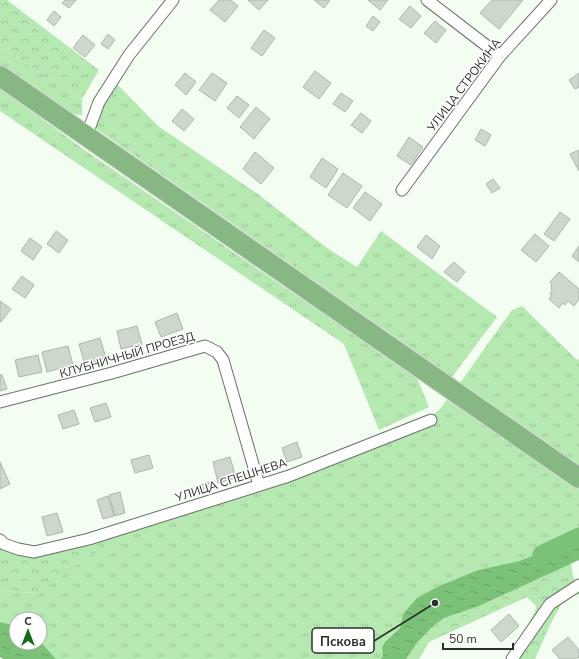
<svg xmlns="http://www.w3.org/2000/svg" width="579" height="659" font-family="'Nunito Sans',sans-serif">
	<defs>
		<pattern id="grass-tufts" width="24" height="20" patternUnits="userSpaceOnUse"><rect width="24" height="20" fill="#b6e8b2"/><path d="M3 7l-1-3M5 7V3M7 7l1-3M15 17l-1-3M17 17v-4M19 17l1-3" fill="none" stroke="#9dc799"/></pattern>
		<pattern id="forest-crowns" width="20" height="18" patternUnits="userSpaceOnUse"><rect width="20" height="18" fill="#b6e8b2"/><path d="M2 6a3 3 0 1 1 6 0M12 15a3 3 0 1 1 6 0" fill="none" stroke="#9dc799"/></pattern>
		<pattern id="water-ripples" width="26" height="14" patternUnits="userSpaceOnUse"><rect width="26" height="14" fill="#7bc278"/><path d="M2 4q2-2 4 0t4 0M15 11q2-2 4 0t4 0" fill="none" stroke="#659e63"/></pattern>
	</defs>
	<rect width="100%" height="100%" fill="#f3fdf2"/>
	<path fill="url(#grass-tufts)" d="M0,44L22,61L82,99V115L71,114L0,65Z
		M116,83L158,126L258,194L327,248L357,267L381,231L497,317L452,377L95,128L101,105Z
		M0,88L86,151L417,378L429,407L379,430L344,344L0,111Z
		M522,306L576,359L579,360V465L460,383L512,310Z
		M448,398L579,487V535L565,543L519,561L478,570L439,586L403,614L400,628L385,642L382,648L383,656L380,659H56L40,641V619H16V628L9,624L0,622V593L2,591L38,593L93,542L261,485L430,417L440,409Z"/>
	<path fill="url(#forest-crowns)" d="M0,0H7L99,70L82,99L22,61L0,44Z
		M93,542L96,552L38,593L2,591L0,593V545L29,557Z
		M571,563C572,572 574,582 579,589V595L568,592L550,625L535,659H511L537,607L527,597L429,642L419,659H406L417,643L431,628L444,618L479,606Z"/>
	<path fill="url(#water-ripples)" d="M579,535V560L479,606L444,618L431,628L417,643L406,659H380L383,656L382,647L385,642L400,628L403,614L417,598L439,586L478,570L519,561L565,543Z
		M0,622L9,624L16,628V643H40V641L56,659H3L0,657Z"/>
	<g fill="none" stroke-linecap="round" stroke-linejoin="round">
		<path stroke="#7bc278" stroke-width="17" d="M541,554L579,536"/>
	</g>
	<path fill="#cdd7cc" stroke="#adb7ac" d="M65,0H76L69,8L62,3Z
		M219,0H231L238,6L225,22L210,10Z
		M248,0H268L259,10Z
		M314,0H330L324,8Z
		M368,0H388L380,10Z
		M492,0H523L499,29L480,13Z
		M410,6L421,16L411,28L399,19Z
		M54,11L61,17L54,26L47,20Z
		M373,16L380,22L373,31L366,26Z
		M435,21L446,30L436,43L424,33Z
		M264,30L275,38L262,56L251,48Z
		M108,34L115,40L108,49L101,44Z
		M83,35L95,45L85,57L73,48Z
		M315,71L331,83L319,99L303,87Z
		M185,73L196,82L186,95L175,85Z
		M212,73L227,83L215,101L199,90Z
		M579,73V87L575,89L569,80Z
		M341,93L353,101L345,112L333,104Z
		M237,96L249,105L239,118L227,108Z
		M256,107L270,119L254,139L240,127Z
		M182,109L194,119L184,131L172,121Z
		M361,113L371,121L362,133L351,125Z
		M481,129L491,135L485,146L475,140Z
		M409,137L423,147L411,165L397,156Z
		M579,150V171L570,154Z
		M255,152L274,168L261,184L243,169Z
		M322,158L338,169L326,188L310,177Z
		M343,173L362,186L347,208L328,195Z
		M493,179L500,188L492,193L486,184Z
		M365,192L382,204L370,221L353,208Z
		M560,212L570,219L554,241L544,234Z
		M56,231L68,240L59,253L47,244Z
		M535,234L549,246L536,262L521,250Z
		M426,235L440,246L432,259L417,247Z
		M30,238L42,247L33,260L21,251Z
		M579,246V262L572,256Z
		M454,262L465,272L457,282L444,272Z
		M559,272L579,289V299L574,306L568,301L565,305L563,303L559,308L549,299L552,295L550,294L552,290L551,287L552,284L550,282Z
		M22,276L34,285L25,298L12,289Z
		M0,301L11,309L1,322L0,321Z
		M177,313L183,329L161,337L155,322Z
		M137,326L142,344L121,349L117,331Z
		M100,338L106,358L85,365L79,344Z
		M68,346L73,365L47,372L42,352Z
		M38,355L42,372L19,377L15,360Z
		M0,375H2L7,389L0,391Z
		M106,403L111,417L95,422L90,408Z
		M74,410L79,424L63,429L58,415Z
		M297,442L302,457L287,462L282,448Z
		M149,455L153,468L135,473L131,460Z
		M230,457L236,478L218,483L213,462Z
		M0,462L10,484L0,489Z
		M209,482L211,490L197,494L195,487Z
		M120,492L125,513L115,516L109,495Z
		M108,496L114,516L103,519L97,500Z
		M57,513L63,532L47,536L42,517Z
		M509,614L519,626L501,642L491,630Z
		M568,637L579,650V657L577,659H560L552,650Z"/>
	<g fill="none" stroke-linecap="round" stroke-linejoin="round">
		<g stroke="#687167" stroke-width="13">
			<path id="street" d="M427,0L500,56
				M86,137L99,102L129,55L173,0
				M402,190L500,56L551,0
				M0,402L112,373L205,346L217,352L223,360L259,485
				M0,540L4,544L18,549L34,552L89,539L289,476L431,420
				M512,659L550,604L579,585"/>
		</g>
		<g stroke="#d9dad9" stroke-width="22">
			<path id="highway" d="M0,76L579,478"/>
		</g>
		<use href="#street" stroke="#fff" stroke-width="11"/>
		<use href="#highway" stroke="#87b884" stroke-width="20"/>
	</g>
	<g text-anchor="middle" stroke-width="3" stroke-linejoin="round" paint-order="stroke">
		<g font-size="12" fill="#2b2f2a" stroke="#fff">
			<text transform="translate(464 85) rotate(-53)" y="4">УЛИЦА СТРОКИНА</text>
			<text transform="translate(127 355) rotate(-16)" y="4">КЛУБНИЧНЫЙ ПРОЕЗД</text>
			<text transform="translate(231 480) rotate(-18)" y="4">УЛИЦА СПЕШНЕВА</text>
		</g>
	</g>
	<path fill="none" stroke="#2b2f2a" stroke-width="1.5" d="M435 603L374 641"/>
	<circle fill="#2b2f2a" stroke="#fff" stroke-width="1.5" cx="435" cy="603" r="4"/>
	<rect fill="#fff" stroke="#2b2f2a" stroke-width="1.5" x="312" y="628" width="62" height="25" rx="4"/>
	<g font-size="13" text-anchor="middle" font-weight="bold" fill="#2b2f2a">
		<text x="343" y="646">Пскова</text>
	</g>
	<g transform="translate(28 631)"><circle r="19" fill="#ffffff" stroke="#aaacaa"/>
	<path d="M0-3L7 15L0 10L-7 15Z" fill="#126c15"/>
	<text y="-6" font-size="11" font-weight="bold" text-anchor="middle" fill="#2b2f2a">С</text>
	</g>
	<path d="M443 643v6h70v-6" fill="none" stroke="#2b2f2a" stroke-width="2"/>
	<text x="449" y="643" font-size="12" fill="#2b2f2a" stroke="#ffffff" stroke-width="3" paint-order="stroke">50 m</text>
</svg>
